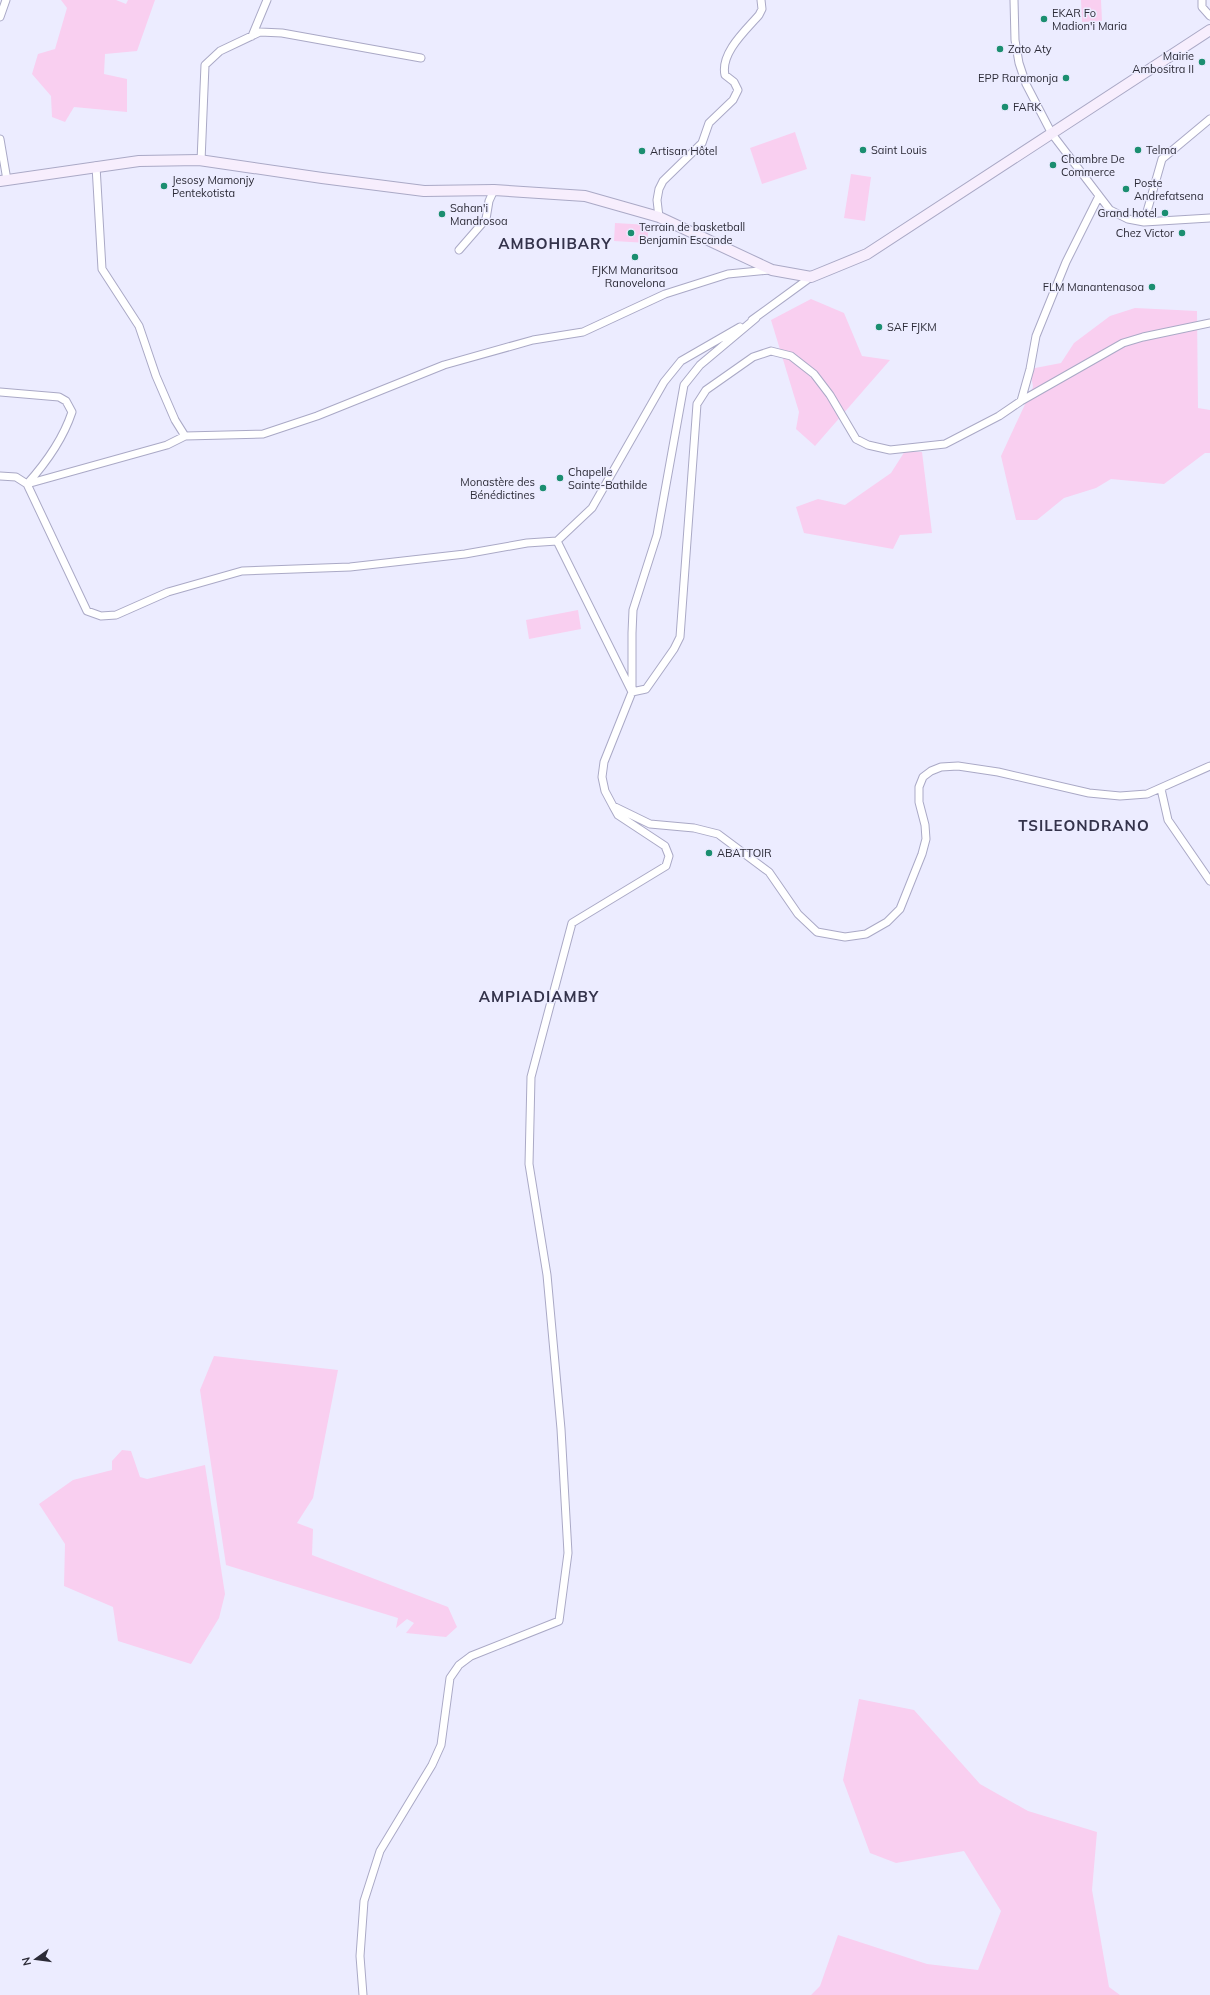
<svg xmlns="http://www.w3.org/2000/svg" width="1210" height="1995" font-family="Mulish,sans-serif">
	<rect width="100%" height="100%" fill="#ececff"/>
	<path fill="#f9cff0" d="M61,0H116L126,4L128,0H155L137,51L105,54L104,74L127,79V112L74,107L65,122L52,117L51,96L32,74L38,54L55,49L67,8Z
		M1081,0H1101L1102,21L1082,22Z
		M795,132L807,169L762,184L750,148Z
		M851,174L871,177L865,221L844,218Z
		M615,223L649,225L647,243L614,241Z
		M811,299L844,313L862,356L890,360L815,446L796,429L799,412L771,320Z
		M1135,308L1197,311L1198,408L1210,410V453H1205L1164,484L1111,479L1096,488L1064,498L1037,520H1016L1001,456L1033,387L1030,369L1061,363L1074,343L1110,316Z
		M905,451L922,452L932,533L900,535L893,549L804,533L796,507L818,499L845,505L891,473Z
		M578,610L581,629L529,639L526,620Z
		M214,1356L338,1370L313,1498L297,1523L313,1529L312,1555L448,1607L457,1627L446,1637L406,1633L414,1623L407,1619L396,1628L398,1618L226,1565L200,1390Z
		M122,1450L131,1451L140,1477L147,1479L205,1465L225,1594L219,1618L191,1664L118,1641L113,1607L64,1586L65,1544L39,1504L73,1480L112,1470V1461Z
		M859,1699L914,1710L980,1784L1028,1811L1097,1832L1092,1890L1109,1987L1120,1995H811L820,1986L838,1935L927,1964L978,1970L1001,1911L964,1851L896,1863L870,1853L843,1780Z"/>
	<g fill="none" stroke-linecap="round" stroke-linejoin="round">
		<g stroke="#aaa9c6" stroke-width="9">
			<path id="street" d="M1014,0L1015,40L1019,63L1026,84L1052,134L1110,210L1128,219L1144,222L1210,218
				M1202,0V7L1210,16
				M0,17L6,0
				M252,36L267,0
				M0,139L7,180
				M201,161L205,65L220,51L260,32L282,33L421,58
				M96,166L102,269L139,326L156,376L175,420L185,436L263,434L317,416L444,365L533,340L583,332L665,294L728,274L770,270
				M659,217L657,200L659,189L663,181L702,143L709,123L733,100L738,90L734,82L725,75C720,53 746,30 759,15L762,9L761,0
				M1144,222L1162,159L1210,119
				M459,250L486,219L489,201L494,190
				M756,318L700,365L684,385L657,535L633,610L632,633V692L604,762L602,777L605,791L613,806L650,824L694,828L718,834L769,872L798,914L817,932L845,937L866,934L887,922L900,909L922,854L926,839L925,825L919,802V787L923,777L931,771L941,767L958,766L998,772L1089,793L1120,796L1147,794L1210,766
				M752,320L811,277
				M0,392L59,397L66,401L72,412C63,439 46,463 27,484
				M1021,401L1030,369L1036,336L1066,262L1099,196
				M0,476L16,477L27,484L87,611L101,616L116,615L168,592L242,571L350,567L465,554L527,543L557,541L592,508L664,382L681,361L740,327
				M27,484L167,445L185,436
				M557,541L632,692L646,689L674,649L680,637L697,404L706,390L753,357L771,351L791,356L814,374L830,395L856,439L868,445L890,450L945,444L999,416L1021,401L1123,343L1143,337L1210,323
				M1161,789L1168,820L1210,881
				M363,1995L360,1956L364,1901L380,1851L432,1765L441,1745L450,1678L459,1665L471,1656L559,1621L568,1553L561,1429L547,1275L529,1164L531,1077L572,923L666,866L669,856L665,846L618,815L613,806"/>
		</g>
		<g stroke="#aaa9c6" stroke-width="12">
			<path id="secondary" d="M0,181L139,161L199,160L322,178L424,191L494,190L585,196L659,217L772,270L811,277L867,254L1210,30"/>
		</g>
		<use href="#street" stroke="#fff" stroke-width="7"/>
		<use href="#secondary" stroke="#f7eefd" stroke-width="10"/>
	</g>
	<g fill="#1b8e70" stroke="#ececff" stroke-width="1.5">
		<circle cx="1044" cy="19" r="4"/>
		<circle cx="1000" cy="49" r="4"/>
		<circle cx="1202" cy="62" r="4"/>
		<circle cx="1066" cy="78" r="4"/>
		<circle cx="1005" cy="107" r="4"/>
		<circle cx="863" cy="150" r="4"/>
		<circle cx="1138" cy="150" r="4"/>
		<circle cx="642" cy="151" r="4"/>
		<circle cx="1053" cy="165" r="4"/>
		<circle cx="164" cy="186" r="4"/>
		<circle cx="1126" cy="189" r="4"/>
		<circle cx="1165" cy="213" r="4"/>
		<circle cx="442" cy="214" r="4"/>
		<circle cx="631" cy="233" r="4"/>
		<circle cx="1182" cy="233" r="4"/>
		<circle cx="635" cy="257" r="4"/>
		<circle cx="1152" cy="287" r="4"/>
		<circle cx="879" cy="327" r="4"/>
		<circle cx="560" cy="478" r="4"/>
		<circle cx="543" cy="488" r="4"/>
		<circle cx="709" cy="853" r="4"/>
	</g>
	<g text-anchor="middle" stroke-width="3" stroke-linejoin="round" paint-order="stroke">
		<g font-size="11" fill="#2c2b37" stroke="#ececff" text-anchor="start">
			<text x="1052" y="17">EKAR Fo<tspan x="1052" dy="13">Madion'i Maria</tspan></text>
			<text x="1008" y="53">Zato Aty</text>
			<text x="1194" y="60" text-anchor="end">Mairie<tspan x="1194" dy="13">Ambositra II</tspan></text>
			<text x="1058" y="82" text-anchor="end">EPP Raramonja</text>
			<text x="1013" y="111">FARK</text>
			<text x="871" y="154">Saint Louis</text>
			<text x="1146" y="154">Telma</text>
			<text x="650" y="155">Artisan Hôtel</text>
			<text x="1061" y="163">Chambre De<tspan x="1061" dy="13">Commerce</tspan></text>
			<text x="172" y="184">Jesosy Mamonjy<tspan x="172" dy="13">Pentekotista</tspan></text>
			<text x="1134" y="187">Poste<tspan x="1134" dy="13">Andrefatsena</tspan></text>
			<text x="450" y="212">Sahan'i<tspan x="450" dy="13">Mandrosoa</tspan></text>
			<text x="1157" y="217" text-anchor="end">Grand hotel</text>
			<text x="639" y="231">Terrain de basketball<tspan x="639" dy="13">Benjamin Escande</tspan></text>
			<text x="1174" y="237" text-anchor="end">Chez Victor</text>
			<text x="635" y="274" text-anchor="middle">FJKM Manaritsoa<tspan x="635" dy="13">Ranovelona</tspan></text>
			<text x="1144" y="291" text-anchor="end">FLM Manantenasoa</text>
			<text x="887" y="331">SAF FJKM</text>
			<text x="568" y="476">Chapelle<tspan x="568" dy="13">Sainte-Bathilde</tspan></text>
			<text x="535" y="486" text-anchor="end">Monastère des<tspan x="535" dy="13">Bénédictines</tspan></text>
			<text x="717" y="857">ABATTOIR</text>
		</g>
		<g font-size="15" font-weight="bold" letter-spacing="1" fill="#34334b" stroke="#ececff">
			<text x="555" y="249">AMBOHIBARY</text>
			<text x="1084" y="831">TSILEONDRANO</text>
			<text x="539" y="1002">AMPIADIAMBY</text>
		</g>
	</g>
	<g transform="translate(36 1959) rotate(256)" stroke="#ececff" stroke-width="3" paint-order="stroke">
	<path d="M0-3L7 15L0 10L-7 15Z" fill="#2c2b37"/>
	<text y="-6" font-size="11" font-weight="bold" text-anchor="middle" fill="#2c2b37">N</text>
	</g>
</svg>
